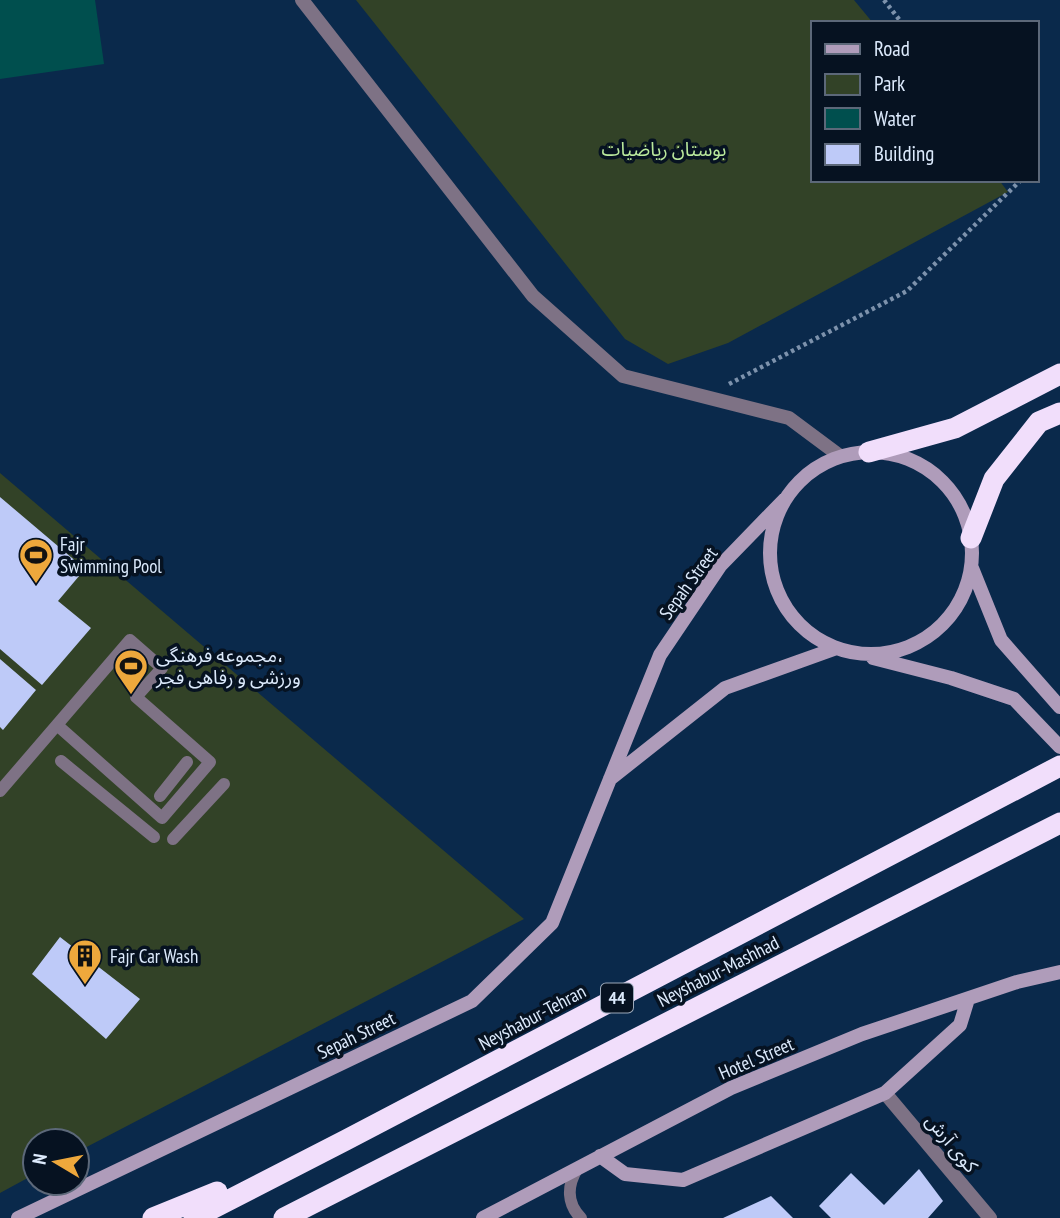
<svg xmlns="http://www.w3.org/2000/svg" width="1060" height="1218" font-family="'PT Sans Narrow','Noto Sans Arabic',sans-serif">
	<rect width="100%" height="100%" fill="#0a294b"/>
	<path fill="#324227" d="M356,0H854L873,23H813V180H999L1008,192L728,343L668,364L625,339Z
		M0,473L524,919L77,1152V1141H35V1174L0,1193Z"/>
	<path fill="#004f4e" d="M0,0H95L104,64L0,79Z"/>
	<path fill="#becaf8" d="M0,497L85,569L58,601L91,628L42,685L0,649Z
		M0,659L36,690L3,730L0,727Z
		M60,937L140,999L106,1039L32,974Z
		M919,1169L943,1201L928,1218H831L819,1206L851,1173L884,1205Z
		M771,1196L793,1218H723Z"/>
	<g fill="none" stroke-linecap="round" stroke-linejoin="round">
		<path stroke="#7d92ac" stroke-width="4.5" stroke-dasharray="3.5 3.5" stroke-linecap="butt" d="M884,0L902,23
			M729,384L907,291L1021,180"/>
		<path stroke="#7e7285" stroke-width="12" d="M61,761L154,837
			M0,791L130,640L162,668L136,697L210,762L162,818L57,725
			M160,796L187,762
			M173,839L224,784
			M577,1169C567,1186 567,1204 581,1218"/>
		<path stroke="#7e7285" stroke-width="14" d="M302,0L533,296L623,376L789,418L840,456
			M885,1093L990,1218"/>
		<path stroke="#af9cba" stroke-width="14" d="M770 553a101 101 0 1 1 202 0a101 101 0 1 1-202 0Z
			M972,568L1001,640L1060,707
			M873,658L951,678L1014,699L1060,747
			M610,779L725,688L834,649
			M600,1156L625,1174L683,1180L885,1093L960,1025L968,999
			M18,1218L472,1001L552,923L660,655L720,566L785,499
			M483,1218L731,1088L862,1034L1017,982L1060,972"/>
		<path stroke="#f1defb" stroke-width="21" d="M869,452L955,428L1060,374
			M971,538L994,479L1039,422L1060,413
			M153,1218L217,1192
			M194,1218L346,1140L1060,766
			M284,1218L1060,823"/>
	</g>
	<defs>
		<g id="stadium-pin" transform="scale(1.75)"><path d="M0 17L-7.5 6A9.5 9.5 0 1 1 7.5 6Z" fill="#eea83c" stroke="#061221"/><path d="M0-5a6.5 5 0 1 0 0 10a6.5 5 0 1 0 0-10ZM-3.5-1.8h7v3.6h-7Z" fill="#111"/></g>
		<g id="building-pin" transform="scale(1.75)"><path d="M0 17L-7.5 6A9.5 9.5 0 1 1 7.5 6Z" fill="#eea83c" stroke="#061221"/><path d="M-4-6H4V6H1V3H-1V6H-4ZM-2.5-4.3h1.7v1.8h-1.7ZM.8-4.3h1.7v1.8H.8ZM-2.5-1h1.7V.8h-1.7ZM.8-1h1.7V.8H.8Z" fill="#111"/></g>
	</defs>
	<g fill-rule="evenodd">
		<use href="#stadium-pin" x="36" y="555"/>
		<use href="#stadium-pin" x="131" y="666"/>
		<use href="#building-pin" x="85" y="956"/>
	</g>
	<g text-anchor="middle" stroke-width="7" stroke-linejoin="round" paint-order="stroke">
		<rect fill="#061221" stroke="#9ca9ba" stroke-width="2" x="601" y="983.5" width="32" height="29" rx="5"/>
		<g font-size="18" font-weight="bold" fill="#dceafc">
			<text x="617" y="1004">44</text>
		</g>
		<g font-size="19" fill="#bae99c" stroke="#061221">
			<text x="664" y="156">بوستان ریاضیات</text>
		</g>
		<g font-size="19" fill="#dceafc" stroke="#061221" text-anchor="start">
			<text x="60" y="551">Fajr<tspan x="60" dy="22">Swimming Pool</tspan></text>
			<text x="156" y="662">مجموعه فرهنگی،<tspan x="156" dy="22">ورزشی و رفاهی فجر</tspan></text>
			<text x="110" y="963">Fajr Car Wash</text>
		</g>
		<g font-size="19" fill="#dceafc" stroke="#061221">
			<text transform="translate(688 583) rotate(-54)" y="7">Sepah Street</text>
			<text transform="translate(718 971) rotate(-27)" y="7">Neyshabur-Mashhad</text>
			<text transform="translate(532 1017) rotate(-28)" y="7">Neyshabur-Tehran</text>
			<text transform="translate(356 1035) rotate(-26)" y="7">Sepah Street</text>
			<text transform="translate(756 1058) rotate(-23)" y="7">Hotel Street</text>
			<text transform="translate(952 1143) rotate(50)" y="7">کوی آرش</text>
		</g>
	</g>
	<rect x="811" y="21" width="228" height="161" fill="#061221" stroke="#5c6879" stroke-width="2"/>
	<rect x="825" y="44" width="35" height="10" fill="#af9cba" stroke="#5c6879" stroke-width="2"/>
	<text x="874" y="56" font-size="21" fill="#dceafc">Road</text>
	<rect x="825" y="74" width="35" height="21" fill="#324227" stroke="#5c6879" stroke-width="2"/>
	<text x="874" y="91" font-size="21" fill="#dceafc">Park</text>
	<rect x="825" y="108" width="35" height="21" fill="#004f4e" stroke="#5c6879" stroke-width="2"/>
	<text x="874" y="126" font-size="21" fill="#dceafc">Water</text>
	<rect x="825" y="144" width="35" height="21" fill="#becaf8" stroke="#5c6879" stroke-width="2"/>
	<text x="874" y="161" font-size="21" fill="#dceafc">Building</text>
	<g transform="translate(56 1162) rotate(280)"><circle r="33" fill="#061221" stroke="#5c6879" stroke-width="2"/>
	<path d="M0-5L12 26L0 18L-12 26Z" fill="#eea83c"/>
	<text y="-10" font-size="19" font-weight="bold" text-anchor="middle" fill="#dceafc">N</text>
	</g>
</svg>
